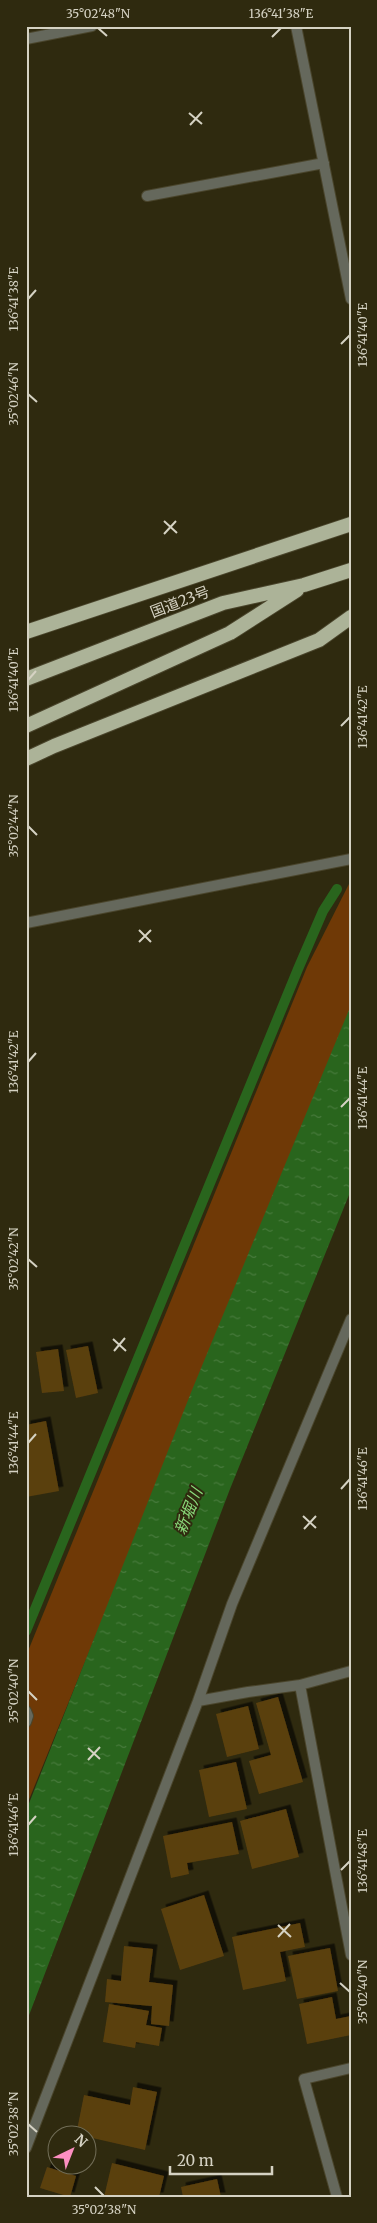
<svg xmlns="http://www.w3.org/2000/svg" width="377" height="2223" font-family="Merriweather,'Noto Sans JP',serif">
	<defs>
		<pattern id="water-ripples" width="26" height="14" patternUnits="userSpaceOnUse" patternTransform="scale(1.25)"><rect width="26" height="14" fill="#29651d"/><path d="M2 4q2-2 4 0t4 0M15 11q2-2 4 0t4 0" fill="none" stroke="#477a3c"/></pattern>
		<filter id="shadow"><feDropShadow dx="4.5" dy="-4.5" stdDeviation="0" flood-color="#0009"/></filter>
	</defs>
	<rect width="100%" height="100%" fill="#2f2a0f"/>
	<path fill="#6f3906" d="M351,880V1008L26,1807V1656L307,967Z"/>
	<path fill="url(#water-ripples)" d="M351,1005V1190L230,1489L26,2023V1811L192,1390Z"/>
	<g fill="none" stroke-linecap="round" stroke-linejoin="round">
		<path stroke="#29651d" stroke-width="10" d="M26,1631L298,969L323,911L337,889"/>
	</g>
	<path fill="#5a3f0e" filter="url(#shadow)" d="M88,1346L98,1393L76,1398L66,1350Z
		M58,1349L64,1391L42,1393L36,1352Z
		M46,1421L59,1491L26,1497V1425Z
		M278,1697L303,1782L259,1794L249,1761L271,1755L256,1703Z
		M248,1706L259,1749L227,1757L216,1714Z
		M236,1762L247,1809L209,1817L199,1770Z
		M286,1809L299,1857L252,1869L240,1821Z
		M232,1822L239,1854L187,1863L189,1874L171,1878L163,1836Z
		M204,1895L224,1956L180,1970L161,1909Z
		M300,1923L305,1947L280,1952L286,1981L243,1990L232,1937Z
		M124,1946L153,1949L149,1982L173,1985L169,2026L151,2024L152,2006L105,2002L107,1979L121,1981Z
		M330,1948L338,1991L297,1999L288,1956Z
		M332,1997L336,2019L351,2016V2035L307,2044L299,2004Z
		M109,2004L149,2011L146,2025L162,2028L159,2046L136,2042L135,2048L103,2042Z
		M133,2087L157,2092L145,2150L88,2137V2136L76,2135L84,2095L130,2105Z
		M112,2163L164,2176L159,2197H104Z
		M47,2167L76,2176L70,2197L40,2188Z
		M217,2179L221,2197H183L181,2187Z"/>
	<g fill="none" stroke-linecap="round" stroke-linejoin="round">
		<g stroke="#4a452c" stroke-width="12">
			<path id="minor" d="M296,26L351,299
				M26,39L92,26
				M147,196L324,163
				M26,923L351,859
				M300,1685L351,1955
				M198,1701L248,1692L300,1685L351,1671
				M26,1711L28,1716L26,1722
				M26,2148L198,1701L232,1604L351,1319
				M337,2197L304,2079L351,2068"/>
		</g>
		<g stroke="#4a452c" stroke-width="16">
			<path id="trunk" d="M26,632L351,524
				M26,679L223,603L304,585L351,570
				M26,726L230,633L297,590
				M26,759L54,746L319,640L351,617"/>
		</g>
		<use href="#minor" stroke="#65685c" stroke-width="10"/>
		<use href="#trunk" stroke="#acb398" stroke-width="14"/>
	</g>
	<path fill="none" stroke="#d5d2c3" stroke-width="2" d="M98,28L107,36M272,37L281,28M189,113L202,124M190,125L202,112M28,299L36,290M341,344L350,335M28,394L37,402M164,521L177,533M164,534L176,521M28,680L36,671M341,726L350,717M28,826L37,835M139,930L151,942M139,942L151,930M28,1062L36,1053M341,1107L350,1098M28,1259L37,1267M113,1339L126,1351M114,1351L125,1338M28,1443L36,1434M341,1489L350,1479M303,1516L316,1528M304,1529L316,1516M28,1691L37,1700M88,1748L100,1759M88,1760L100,1747M28,1825L36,1816M341,1870L350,1861M278,1925L291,1937M278,1937L290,1924M340,1983L350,1992M28,2124L37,2132M95,2187L104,2196"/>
	<g text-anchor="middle" stroke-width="4" stroke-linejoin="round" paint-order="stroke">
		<g font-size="15" fill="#d5d2c3" stroke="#2f2a0f">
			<text transform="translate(180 602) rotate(-21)" y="5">国道23号</text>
		</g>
		<g font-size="16" font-style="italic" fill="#8ada7b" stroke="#2f2a0f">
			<text transform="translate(188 1511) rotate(-68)" y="6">新堀川</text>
		</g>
	</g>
	<rect width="377" height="2223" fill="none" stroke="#2f2a0f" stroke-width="55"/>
	<g transform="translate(72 2150) rotate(43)"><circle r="24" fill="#2f2a0f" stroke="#716d57"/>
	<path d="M0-4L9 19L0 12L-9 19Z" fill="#fc8fc1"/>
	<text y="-8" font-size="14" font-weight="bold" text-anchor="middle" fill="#d5d2c3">N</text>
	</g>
	<path d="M170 2166v8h102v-8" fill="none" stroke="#d5d2c3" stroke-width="2.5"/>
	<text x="177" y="2166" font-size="15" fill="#d5d2c3" stroke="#2f2a0f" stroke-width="4" paint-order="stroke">20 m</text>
	<rect x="28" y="28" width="322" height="2168" fill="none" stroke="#d5d2c3" stroke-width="2"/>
	<g font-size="12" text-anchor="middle" fill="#d5d2c3">
		<text x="98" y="18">35°02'48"N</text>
		<text x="281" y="18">136°41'38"E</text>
		<text transform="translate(14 299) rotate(-90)" y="4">136°41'38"E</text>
		<text transform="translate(363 335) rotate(-90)" y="4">136°41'40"E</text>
		<text transform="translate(14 394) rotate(-90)" y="4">35°02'46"N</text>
		<text transform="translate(14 680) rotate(-90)" y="4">136°41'40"E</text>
		<text transform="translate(363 717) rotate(-90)" y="4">136°41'42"E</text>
		<text transform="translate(14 826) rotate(-90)" y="4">35°02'44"N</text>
		<text transform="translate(14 1062) rotate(-90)" y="4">136°41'42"E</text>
		<text transform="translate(363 1098) rotate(-90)" y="4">136°41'44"E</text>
		<text transform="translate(14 1259) rotate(-90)" y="4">35°02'42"N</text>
		<text transform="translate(14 1443) rotate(-90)" y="4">136°41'44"E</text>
		<text transform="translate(363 1479) rotate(-90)" y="4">136°41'46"E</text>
		<text transform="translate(14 1691) rotate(-90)" y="4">35°02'40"N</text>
		<text transform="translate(14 1825) rotate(-90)" y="4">136°41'46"E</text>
		<text transform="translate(363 1861) rotate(-90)" y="4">136°41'48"E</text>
		<text transform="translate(363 1992) rotate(-90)" y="4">35°02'40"N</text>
		<text transform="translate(14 2124) rotate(-90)" y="4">35°02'38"N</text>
		<text x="104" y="2214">35°02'38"N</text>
	</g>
</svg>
